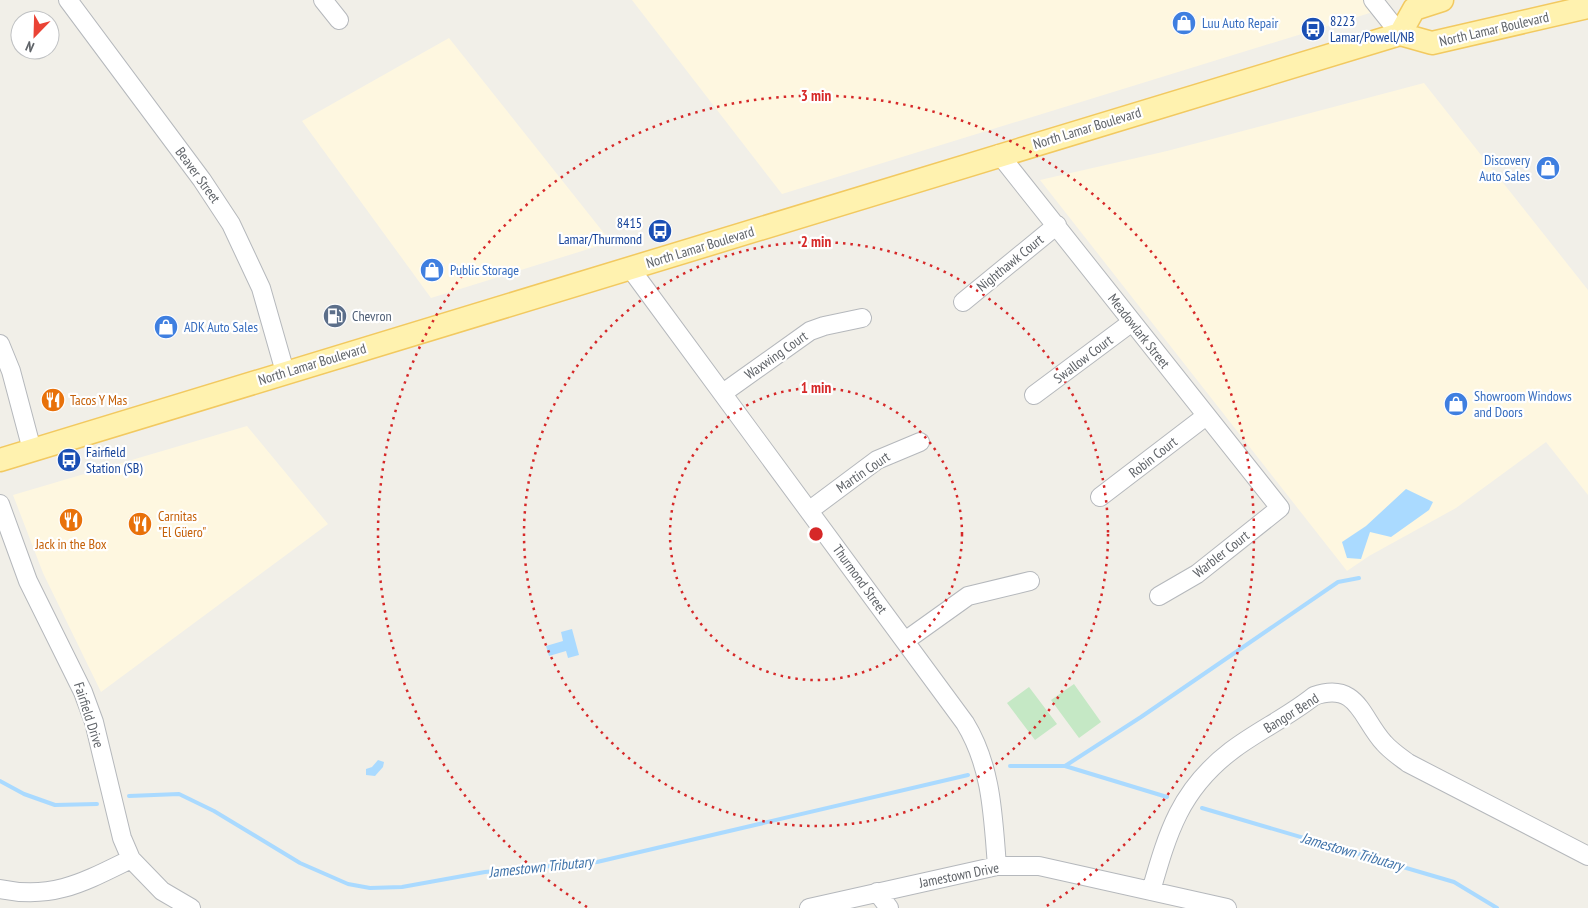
<svg xmlns="http://www.w3.org/2000/svg" width="1588" height="908" font-family="'PT Sans Narrow',sans-serif">
	<rect width="100%" height="100%" fill="#f1efe8"/>
	<path fill="#fef7e0" d="M632,0H1363L1373,12L782,194Z
		M449,38L611,242L431,298L302,121Z
		M1424,83L1588,290V495L1546,442L1456,508L1369,556L1347,571L1040,180L1167,151Z
		M247,426L328,524L101,692L43,573L13,495Z"/>
	<path fill="#c5e8c5" d="M1074,684L1101,722L1079,738L1051,700Z
		M1029,687L1057,724L1035,740L1007,703Z"/>
	<path fill="#aadaff" d="M1406,489L1433,502L1429,510L1391,537L1370,532L1361,559L1347,558L1342,542L1366,526Z
		M572,629L579,655L568,658L566,651L549,656L546,646L563,641L561,632Z
		M378,760L384,762L383,767L375,776L366,775V769L372,767Z"/>
	<g fill="none" stroke-linecap="round" stroke-linejoin="round">
		<path stroke="#aadaff" stroke-width="4" d="M1010,766H1065L1167,797
			M1065,766L1141,717L1338,582L1359,578
			M0,781L24,794L55,805L97,804
			M129,796L179,794L214,811L300,863L348,884L370,888L402,887L485,872L597,862L968,775
			M1202,808L1454,882L1497,908"/>
		<g stroke="#b5b8bc" stroke-width="20">
			<path id="minor" d="M68,0L202,180L231,224L261,288L285,372
				M323,0L339,20
				M1373,0L1400,34
				M999,154L1280,508L1197,574L1159,596
				M630,268L965,723C992,767 993,817 997,866
				M963,302L1057,225
				M0,344L11,371L32,450
				M723,393L810,331L824,326L862,318
				M1034,395L1132,322
				M1100,497L1206,416
				M0,504L28,581L83,692L94,722L122,838L131,859L162,891L191,908
				M810,510L877,460L920,442
				M905,641L968,596L1030,581
				M0,889C53,900 84,882 131,859
				M1151,891C1168,832 1180,790 1231,751C1257,731 1288,717 1314,696C1358,681 1361,718 1384,743C1391,751 1400,757 1408,763L1588,856
				M877,892L889,908
				M809,908L997,866H1039L1227,908"/>
		</g>
		<g stroke="#f2c960" stroke-width="25">
			<path id="major" d="M1400,34L1414,9L1442,0
				M0,460L1400,34L1432,43L1588,7"/>
		</g>
		<use href="#minor" stroke="#fff" stroke-width="18"/>
		<use href="#major" stroke="#fff2af" stroke-width="22"/>
	</g>
	<g fill="none" stroke="#d62828" stroke-width="2.5" stroke-dasharray="2.5 5">
		<circle cx="816" cy="534" r="146"/>
		<circle cx="816" cy="534" r="292"/>
		<path d="M587 907A438 438 0 1 1 1045 907"/>
	</g>
	<defs>
		<g id="shop-disc" transform="scale(1.25)"><circle r="9.5" fill="#3f7fe0" stroke="#fff"/><path d="M-5-2.5h2.3a2.7 3.5 0 0 1 5.4 0H5L5.5 6h-11ZM-1.5-2.5h3a1.5 2.3 0 0 0-3 0Z" fill="#fff"/></g>
		<g id="bus-disc" transform="scale(1.25)"><circle r="9.5" fill="#1a4fb4" stroke="#fff"/><path d="M-5-6H5V4H4V6H2V4H-2V6H-4V4H-5ZM-3.5-4V0h7V-4ZM-3.5 1.2v1.5H-2V1.2ZM2 1.2v1.5H3.5V1.2Z" fill="#fff"/></g>
		<g id="fuel-disc" transform="scale(1.25)"><circle r="9.5" fill="#5c6f8a" stroke="#fff"/><path d="M-5.5-6h7V0h2V4h1.3V-2.5L3-4.5l.8-.8L6-3V5H2.5V1h-1V6h-7ZM-4.2-4.7v3.2H.2V-4.7Z" fill="#fff"/></g>
		<g id="restaurant-disc" transform="scale(1.25)"><circle r="9.5" fill="#e8710a" stroke="#fff"/><path d="M-5-6h1v4h1v-4h1v4h1v-4h1v5L-1.5 .5V6h-2V.5L-5-1ZM5-6V6H3V1.5H1.5Q1.5-4 5-6Z" fill="#fff"/></g>
	</defs>
	<g fill-rule="evenodd">
		<use href="#shop-disc" x="1184" y="23"/>
		<use href="#bus-disc" x="1313" y="29"/>
		<use href="#shop-disc" x="1548" y="168"/>
		<use href="#bus-disc" x="660" y="231"/>
		<use href="#shop-disc" x="432" y="270"/>
		<use href="#fuel-disc" x="335" y="316"/>
		<use href="#shop-disc" x="166" y="327"/>
		<use href="#restaurant-disc" x="53" y="400"/>
		<use href="#shop-disc" x="1456" y="404"/>
		<use href="#bus-disc" x="69" y="460"/>
		<use href="#restaurant-disc" x="71" y="520"/>
		<use href="#restaurant-disc" x="140" y="524"/>
	</g>
	<g text-anchor="middle" stroke-width="4.5" stroke-linejoin="round" paint-order="stroke">
		<g font-size="14" fill="#164399" stroke="#fff" text-anchor="start">
			<text x="1330" y="26">8223<tspan x="1330" dy="16">Lamar/Powell/NB</tspan></text>
			<text x="642" y="228" text-anchor="end">8415<tspan x="642" dy="16">Lamar/Thurmond</tspan></text>
			<text x="86" y="457">Fairfield<tspan x="86" dy="16">Station (SB)</tspan></text>
		</g>
		<g font-size="14" fill="#366cbe" stroke="#fff" text-anchor="start">
			<text x="1202" y="28">Luu Auto Repair</text>
			<text x="1530" y="165" text-anchor="end">Discovery<tspan x="1530" dy="16">Auto Sales</tspan></text>
			<text x="450" y="275">Public Storage</text>
			<text x="184" y="332">ADK Auto Sales</text>
			<text x="1474" y="401">Showroom Windows<tspan x="1474" dy="16">and Doors</tspan></text>
		</g>
		<g font-size="14" fill="#5f6368" stroke="#fff">
			<text transform="translate(1494 29) rotate(-13)" y="5">North Lamar Boulevard</text>
			<text transform="translate(1087 128) rotate(-17)" y="5">North Lamar Boulevard</text>
			<text transform="translate(198 175) rotate(54)" y="5">Beaver Street</text>
			<text transform="translate(700 247) rotate(-17)" y="5">North Lamar Boulevard</text>
			<text transform="translate(1010 263) rotate(-39)" y="5">Nighthawk Court</text>
			<text transform="translate(1139 331) rotate(52)" y="5">Meadowlark Street</text>
			<text transform="translate(776 355) rotate(-35)" y="5">Waxwing Court</text>
			<text transform="translate(1083 359) rotate(-37)" y="5">Swallow Court</text>
			<text transform="translate(312 364) rotate(-17)" y="5">North Lamar Boulevard</text>
			<text transform="translate(1153 457) rotate(-38)" y="5">Robin Court</text>
			<text transform="translate(863 472) rotate(-34)" y="5">Martin Court</text>
			<text transform="translate(1221 554) rotate(-38)" y="5">Warbler Court</text>
			<text transform="translate(860 579) rotate(54)" y="5">Thurmond Street</text>
			<text transform="translate(1291 713) rotate(-32)" y="5">Bangor Bend</text>
			<text transform="translate(89 715) rotate(72)" y="5">Fairfield Drive</text>
			<text transform="translate(959 875) rotate(-11)" y="5">Jamestown Drive</text>
		</g>
		<g font-size="14" fill="#4e5e75" stroke="#fff" text-anchor="start">
			<text x="352" y="321">Chevron</text>
		</g>
		<g font-size="14" fill="#c56008" stroke="#fff" text-anchor="start">
			<text x="70" y="405">Tacos Y Mas</text>
			<text x="158" y="521">Carnitas<tspan x="158" dy="16">"El Güero"</tspan></text>
			<text x="71" y="549" text-anchor="middle">Jack in the Box</text>
		</g>
		<g font-size="15" font-style="italic" fill="#4174aa" stroke="#fff">
			<text transform="translate(1352 852) rotate(16)" y="5">Jamestown Tributary</text>
			<text transform="translate(541 867) rotate(-6)" y="5">Jamestown Tributary</text>
		</g>
	</g>
	<circle cx="816" cy="534" r="8" fill="#d62828" stroke="#fff" stroke-width="2.5"/>
	<g font-size="15" text-anchor="middle" font-weight="bold" fill="#d62828" stroke="#fff" stroke-width="4.5" stroke-linejoin="round" paint-order="stroke">
		<text x="816" y="101">3 min</text>
		<text x="816" y="247">2 min</text>
		<text x="816" y="393">1 min</text>
	</g>
	<g transform="translate(35 35) rotate(203)"><circle r="24" fill="#ffffff" stroke="#bfc1c3"/>
	<path d="M0-4L9 19L0 12L-9 19Z" fill="#ea4335"/>
	<text y="-8" font-size="14" font-weight="bold" text-anchor="middle" fill="#5f6368">N</text>
	</g>
</svg>
